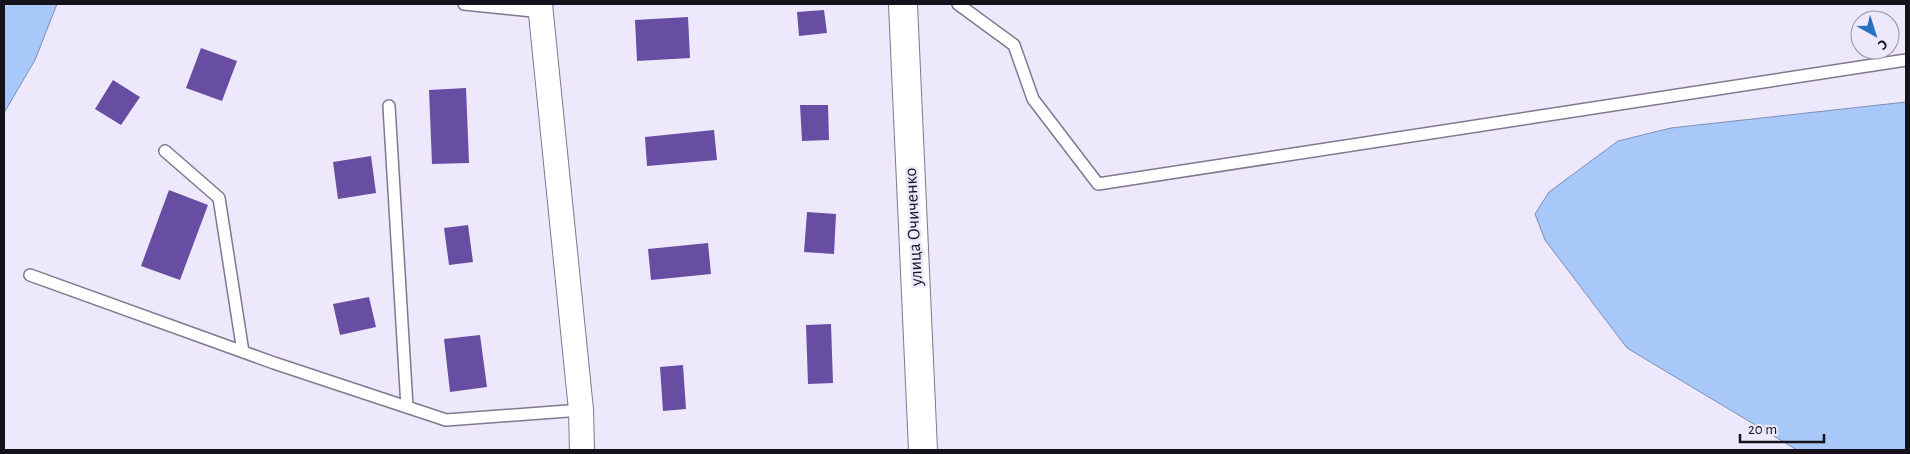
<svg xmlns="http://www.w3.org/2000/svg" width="1910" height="454" font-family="'Alegreya Sans',sans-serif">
	<rect width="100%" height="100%" fill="#eee8fc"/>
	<path fill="#a8c8f9" stroke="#7c91b6" d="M4,4H57L35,60L4,113Z
		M1906,102V450H1797L1627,348L1545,240L1535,214L1549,192L1618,141L1671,128Z"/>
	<path fill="#674ea2" d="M824,10L827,33L799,36L797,12Z
		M688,17L690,58L637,61L635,20Z
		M201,48L237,61L222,101L186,88Z
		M113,80L140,97L121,125L95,109Z
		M466,88L469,163L432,164L429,90Z
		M800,105H828L829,140L802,141Z
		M714,130L717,160L647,166L645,137Z
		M371,156L376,193L338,199L333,162Z
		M169,190L208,205L180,280L141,266Z
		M807,212L836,214L834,254L804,252Z
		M468,225L473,262L449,265L444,228Z
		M708,243L711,274L651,280L648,249Z
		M369,297L376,327L340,335L333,304Z
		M831,324L833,383L808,384L806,325Z
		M480,335L487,387L450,392L444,339Z
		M683,365L686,409L663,411L660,367Z"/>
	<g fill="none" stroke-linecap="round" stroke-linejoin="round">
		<g stroke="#7f788f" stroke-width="14">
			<path id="lane" d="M464,4L542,12
				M958,4L1014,45L1033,99L1098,184L1906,60
				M389,106L407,407
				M165,151L219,198L243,352
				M30,275L274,363L446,420L581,410"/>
		</g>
		<g stroke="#7f788f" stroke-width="26">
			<path id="street" d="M540,4L581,410L582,450"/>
		</g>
		<g stroke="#7f788f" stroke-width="30">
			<path id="secondary" d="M903,4L923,450"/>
		</g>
		<use href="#lane" stroke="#fff" stroke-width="11"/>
		<use href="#street" stroke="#fff" stroke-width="24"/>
		<use href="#secondary" stroke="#fff" stroke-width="28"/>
	</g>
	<g text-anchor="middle" stroke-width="5" stroke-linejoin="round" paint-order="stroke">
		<g font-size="18" fill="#15121b" stroke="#eee8fc">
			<text transform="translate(913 227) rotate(-93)" y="6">улица Очиченко</text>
		</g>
	</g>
	<rect width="1910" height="454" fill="none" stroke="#15121b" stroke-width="10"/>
	<g transform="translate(1875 35) rotate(141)"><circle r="24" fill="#eee8fc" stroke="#9792a2"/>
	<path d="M0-4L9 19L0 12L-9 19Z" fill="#2972c3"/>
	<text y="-8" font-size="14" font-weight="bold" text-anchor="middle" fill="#15121b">С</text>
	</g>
	<path d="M1740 434v8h84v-8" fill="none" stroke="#15121b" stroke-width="2.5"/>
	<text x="1748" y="434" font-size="15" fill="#15121b" stroke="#eee8fc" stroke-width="4" paint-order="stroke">20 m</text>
</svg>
